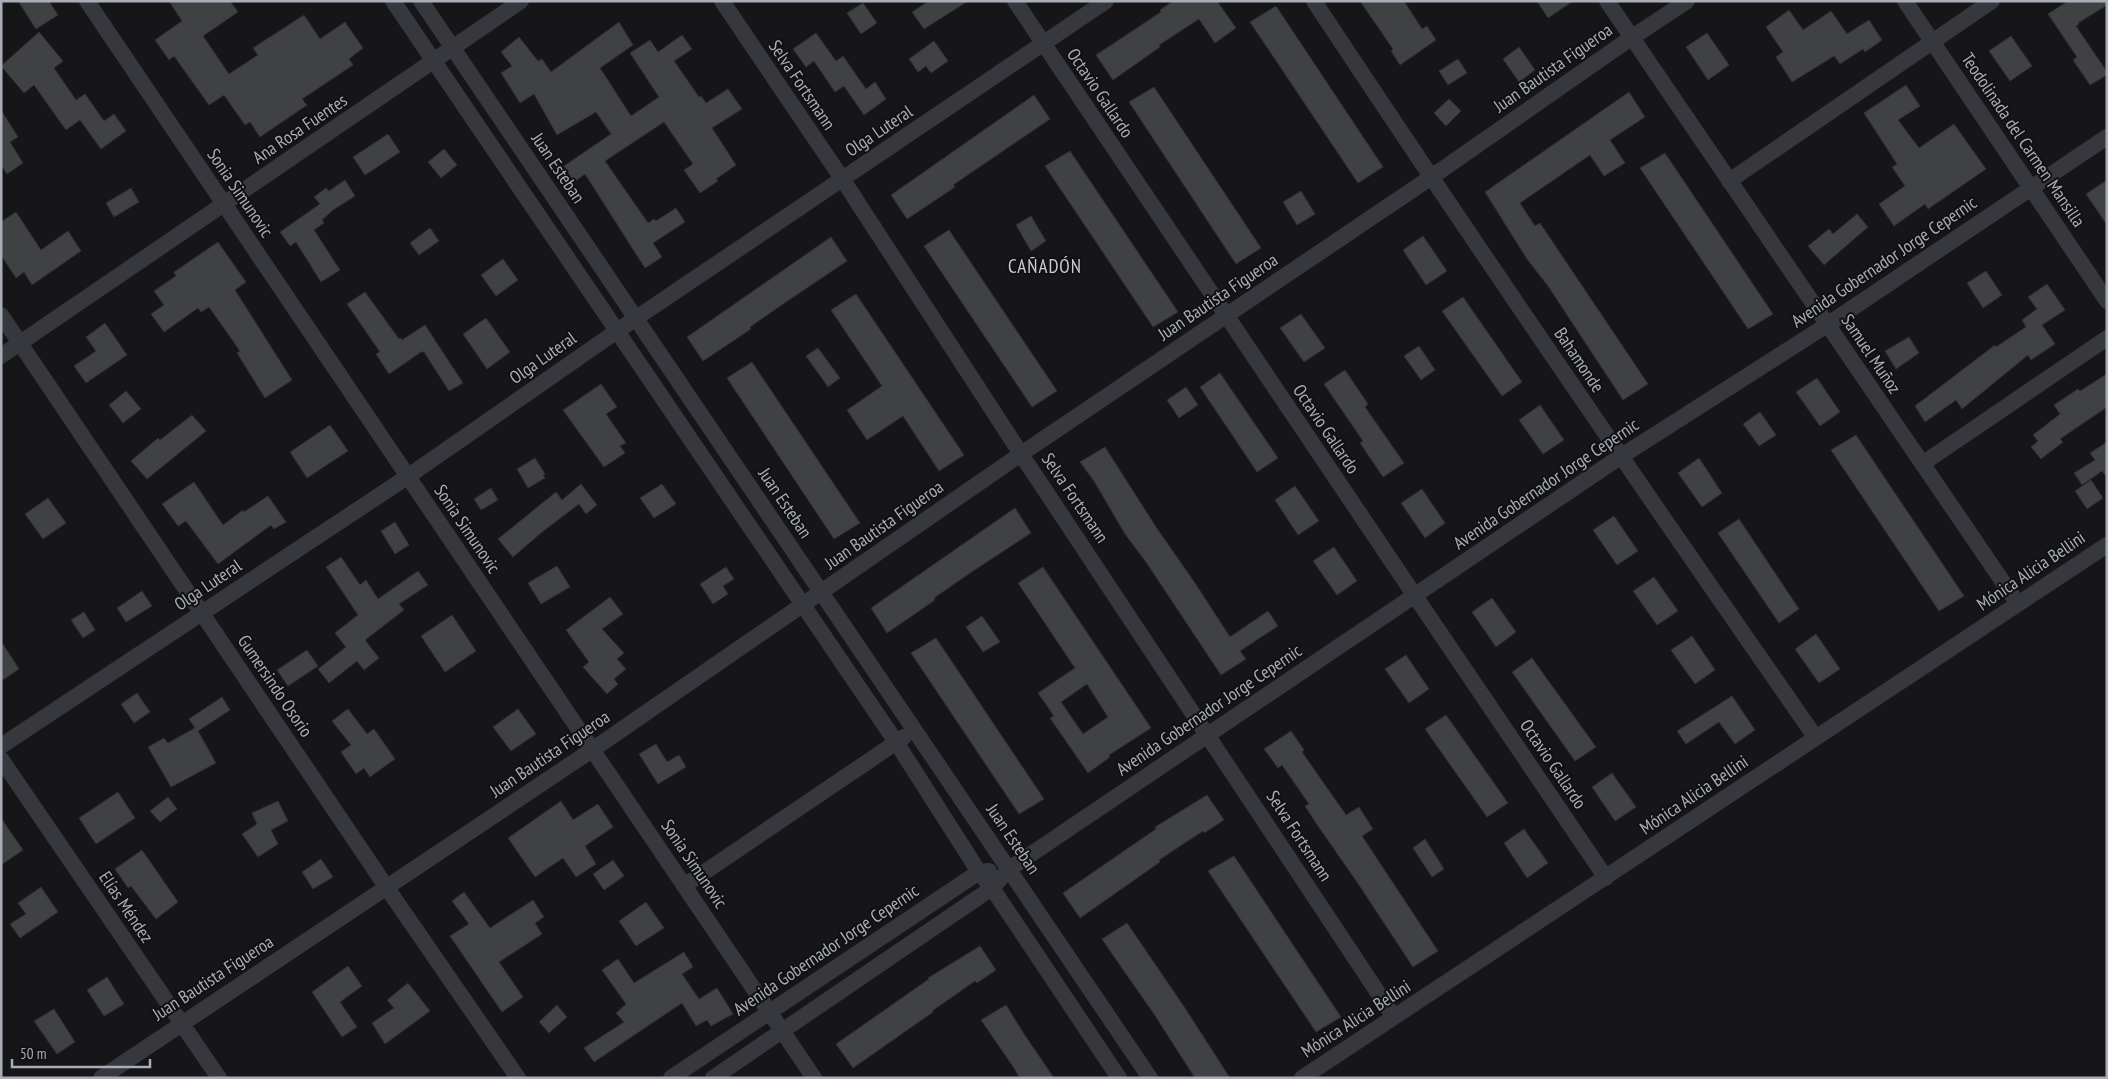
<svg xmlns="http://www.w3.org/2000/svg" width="2108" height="1079" font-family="'PT Sans Narrow',sans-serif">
	<rect width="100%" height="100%" fill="#161618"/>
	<path fill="#404145" stroke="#303034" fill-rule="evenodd" d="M18,1H49L58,15L36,29Z
		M169,1H230L238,12L203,36L229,74L258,55L253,48L304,15L320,39L345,22L363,48L349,59L353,65L302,99L307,105L260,137L250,122L245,125L224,95L209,105L174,56L169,60L155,40L182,21Z
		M929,1H968L924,29L912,12Z
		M1173,1H1217L1236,28L1215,43L1199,19L1159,45L1160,47L1113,80L1096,55L1161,12L1160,10Z
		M1360,1H1404L1422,29L1427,26L1436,40L1400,65L1391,51L1393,49Z
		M1537,1H1573L1548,18Z
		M2068,1H2107V5L2078,23L2079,24L2076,26L2107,72V75L2090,85L2073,60L2077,57L2048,14Z
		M863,3L877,23L861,34L847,13Z
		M1276,6L1383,167L1358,183L1250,22Z
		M1789,10L1803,30L1831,11L1847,34L1869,20L1882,40L1865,52L1863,49L1840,64L1834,56L1792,82L1776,57L1783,52L1766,27Z
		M619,22L633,45L600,68L631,116L659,97L630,53L650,40L658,52L682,35L692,49L674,61L699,97L701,96L706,103L728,89L742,109L712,128L736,165L716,179L718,181L700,193L684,170L693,164L664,122L605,161L648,223L654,219L656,221L676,208L685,222L653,243L662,257L645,268L585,174L574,182L564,166L611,134L596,112L557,135L534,94L520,103L501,73L512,66L501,52L519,37L538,61L542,59L551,72Z
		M39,32L63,61L54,68L76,100L85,94L104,121L114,114L126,131L101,149L80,120L66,130L34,85L24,93L1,66Z
		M816,33L836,61L843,56L866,89L875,82L886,99L864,115L844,86L835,92L814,61L806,67L793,49Z
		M1707,33L1729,65L1708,80L1686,47Z
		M2011,36L2032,66L2010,81L1989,51Z
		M934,41L948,61L931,73L926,66L918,72L909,59Z
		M1519,47L1535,70L1519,82L1503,59Z
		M1458,59L1467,73L1448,85L1439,71Z
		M1906,85L1920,106L1898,120L1919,148L1954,124L1986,169L1928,209L1925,204L1894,226L1879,204L1905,186L1892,167L1897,164L1864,113Z
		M1154,87L1261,248L1236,264L1129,102Z
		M1629,92L1645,117L1610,140L1625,163L1604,176L1590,155L1520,203L1535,226L1540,223L1648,384L1623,400L1548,286L1527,259L1485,192Z
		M1034,95L1050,119L953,185L955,187L907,219L891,195Z
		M1449,99L1461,111L1446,126L1434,113Z
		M1,110L18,137L10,142L23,163L7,174L1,165Z
		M388,134L400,152L365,175L353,157Z
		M444,149L457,165L441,178L428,162Z
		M1070,151L1178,312L1153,327L1045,166Z
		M1665,153L1773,314L1748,329L1640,168Z
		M345,180L355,196L333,210L322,220L324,223L314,230L340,270L321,282L296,242L290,246L280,232L320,204L314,197L326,188L329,191Z
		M2107,180V225L2086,194Z
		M131,188L139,202L114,217L106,203Z
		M1301,191L1315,214L1297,225L1283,202Z
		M16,212L41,250L68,231L81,251L32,285L24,272L16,278L1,255V222Z
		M1857,214L1868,227L1824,265L1808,246L1829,229L1833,234Z
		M1031,216L1046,241L1031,251L1016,225Z
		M430,228L439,241L419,255L410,243Z
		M949,230L1057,391L1032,407L924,246Z
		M1423,236L1447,271L1426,285L1403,250Z
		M831,237L847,261L786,302L750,327L751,329L703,361L687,337Z
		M218,242L246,282L235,290L292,380L265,398L237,353L240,351L209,307L201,312L198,308L164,332L151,314L164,305L154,291L176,276L174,272Z
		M503,259L518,280L496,296L481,275Z
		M1986,271L2002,295L1983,308L1967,283Z
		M2047,284L2065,310L2042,325L2055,344L2031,360L2028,355L1962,409L1956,400L1925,422L1915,406L1995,345L1996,347L2026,327L2022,320L2037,309L2028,297Z
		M365,292L399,339L401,338L402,340L425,325L463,383L449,391L424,352H421L389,374L376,354L380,352L347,304Z
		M856,294L964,455L939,471L903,416L867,440L847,410L882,386L831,310Z
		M1463,297L1522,382L1502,396L1442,311Z
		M1301,314L1325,348L1304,362L1280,328Z
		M486,318L510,352L487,369L463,334Z
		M105,323L127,355L86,383L74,366L96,351L86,337Z
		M1909,337L1919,353L1896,369L1885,351Z
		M1419,346L1435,370L1421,380L1404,356Z
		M818,348L840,378L828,387L806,356Z
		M752,362L860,523L834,539L727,378Z
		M1345,370L1368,404L1365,407L1404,463L1383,477L1360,443L1363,441L1324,384Z
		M1220,373L1278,458L1257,472L1200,387Z
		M2107,374V407L2060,439L2063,442L2041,459L2031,447L2038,441L2033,435L2060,414L2054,405L2078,389L2080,391Z
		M1817,378L1840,412L1820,426L1796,392Z
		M601,384L617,407L606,414L626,443L620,446L625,453L604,467L563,410Z
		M1186,387L1198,405L1179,418L1167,400Z
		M126,391L141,409L123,423L109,405Z
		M1540,405L1564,440L1543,454L1519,420Z
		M1760,412L1776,435L1759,446L1743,424Z
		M192,415L206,431L147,479L131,461L158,438L160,440Z
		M330,425L348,451L307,478L290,452Z
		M1856,435L1964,596L1939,611L1831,450Z
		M2107,442V478L2102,471L2082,485L2074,473L2095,460L2090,453Z
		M1105,447L1156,527L1195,583L1230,637L1268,611L1278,626L1240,651L1246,659L1221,675L1146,562L1125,534L1094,481L1080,462Z
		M535,458L545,474L543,475L545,478L528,488L517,469Z
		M1699,458L1722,493L1702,507L1678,473Z
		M2091,480L2103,498L2087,509L2075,491Z
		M194,482L223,525L243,510L244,512L268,496L286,522L274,529L271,525L218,564L186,521L178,526L162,504Z
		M581,484L597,505L586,514L579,504L542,532L513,557L498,539L556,492L562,500Z
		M662,484L676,504L654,518L640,498Z
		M1295,486L1319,521L1298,535L1275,500Z
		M491,488L498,500L481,510L474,499Z
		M1422,489L1445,523L1425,538L1401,503Z
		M48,498L66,523L43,539L25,514Z
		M1015,508L1031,533L970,573L934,598L935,600L887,633L871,608Z
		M1614,516L1638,551L1617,565L1593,530Z
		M1739,519L1799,609L1779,623L1718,533Z
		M395,522L409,545L395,554L381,531Z
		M1334,547L1357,581L1337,595L1313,561Z
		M341,557L360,585L366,580L378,599L418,571L428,585L399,604L404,610L365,640L379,658L364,670L357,661L329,683L318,669L346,647L335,633L358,615L326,567Z
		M557,566L570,587L541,604L528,583Z
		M726,567L734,579L723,586L728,594L713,604L700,584Z
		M1043,567L1151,728L1109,755L1110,757L1088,773L1050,718L1054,716L1038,693L1075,668L1018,583ZM1087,684L1108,717L1083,734L1061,702Z
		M1654,577L1678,611L1657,625L1633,591Z
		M142,591L152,606L126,622L117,608Z
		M610,597L623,614L602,629L624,653L617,659L626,669L614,679L618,684L607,694L583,667L589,662L566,630Z
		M1492,598L1516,632L1496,647L1472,612Z
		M84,612L95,630L83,638L71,620Z
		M452,615L476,651L445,672L421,636Z
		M982,616L1000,642L983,652L966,627Z
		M1816,634L1840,669L1819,683L1795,649Z
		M1692,636L1715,670L1695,684L1671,650Z
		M936,638L1044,799L1019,814L911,653Z
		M1,641L19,669L1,681Z
		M307,650L318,666L288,686L277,670Z
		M1406,655L1429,689L1409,703L1385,669Z
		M1532,658L1596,747L1575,761L1512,672Z
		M137,693L150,712L134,723L121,704Z
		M1732,696L1755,730L1735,744L1719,722L1686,744L1677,731Z
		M222,697L230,710L198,731L216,763L171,787L148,747L164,738L168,743L195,728L189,719Z
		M348,709L367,734L374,729L395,759L370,777L364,768L356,774L341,752L351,745L332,721Z
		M518,709L536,734L511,751L493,727Z
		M1446,715L1508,803L1487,817L1425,729Z
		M1291,731L1304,750L1302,752L1346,815L1359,807L1373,829L1362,836L1438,951L1413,967L1357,882L1318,826L1305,806L1309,804L1282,765L1278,768L1264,749Z
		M656,744L667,762L679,755L686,767L658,784L639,754Z
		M1612,773L1636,807L1615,821L1592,787Z
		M118,792L135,818L96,844L79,818Z
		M1207,795L1224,820L1204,833L1203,831L1159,860L1160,862L1080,918L1063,893L1156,829L1155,827Z
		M168,797L177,809L160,822L150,811Z
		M278,801L288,821L271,830L278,844L258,857L242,834L257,824L252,813Z
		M561,801L573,820L598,804L613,827L585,846L596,864L576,877L563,858L535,877L508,838Z
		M1,818L23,850L1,865Z
		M1524,829L1548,863L1527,878L1504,843Z
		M1425,839L1444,869L1432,877L1413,848Z
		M142,850L178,902L156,919L131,886L128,888L115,869Z
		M1234,856L1341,1017L1316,1032L1208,871Z
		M321,859L333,877L313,889L302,872Z
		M613,860L624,876L604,890L593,874Z
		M41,887L58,912L20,938L10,924L26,914L18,903Z
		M464,892L490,928L533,900L544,917L535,923L542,934L499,962L523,997L502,1012L450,936L469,924L452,901Z
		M646,902L664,928L636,946L619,921Z
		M1127,923L1185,1008L1230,1078H1195L1154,1014L1115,958L1102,939Z
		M980,946L996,970L977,983L975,981L932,1011L933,1012L853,1068L836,1044L929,979L928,978Z
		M684,952L693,967L682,974L699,999L717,988L733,1014L711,1026L707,1020L696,1026L682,1003L594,1062L584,1048L624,1022L616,1013L626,1004L602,970L618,959L634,983Z
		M348,966L362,986L340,1002L357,1027L342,1037L312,992Z
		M107,977L124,1004L104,1016L87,990Z
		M408,983L430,1011L385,1044L372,1023L394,1008L387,1000Z
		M557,1005L567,1017L549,1033L539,1022Z
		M1006,1005L1024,1034L1054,1078H1017L1019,1077L1014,1068L981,1020Z
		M54,1009L75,1042L57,1054L34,1021Z"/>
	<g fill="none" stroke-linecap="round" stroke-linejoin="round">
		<path stroke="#37383d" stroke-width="16" d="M87,1L814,1078
			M393,1L896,742L979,872L992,888L1119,1078
			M421,1L1150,1078
			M722,1L843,180L1021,454L1394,1017
			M1015,1L1415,596L1606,878
			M1314,1C1478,249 1646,494 1816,738
			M1607,1L2018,604
			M1905,1L2107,301
			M1729,181L1992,1
			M1,315L387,888L518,1078
			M1,356L521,1
			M1922,464L2107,338
			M1,746L407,477L617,331L1106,1
			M1,759L219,1078
			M684,886L904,737
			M101,1078L592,750L1021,454L1430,178L1631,38L1687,1
			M671,1078L979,872L989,871
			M713,1078L992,888L1009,869L1620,457L1827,325L2107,137
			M1302,1078L2107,545"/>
	</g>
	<g text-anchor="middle" stroke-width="4" stroke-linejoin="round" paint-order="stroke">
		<g font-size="18" fill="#a8adb8" stroke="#111113">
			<text transform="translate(1553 68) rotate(-35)" y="6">Juan Bautista Figueroa</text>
			<text transform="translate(802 85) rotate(56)" y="6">Selva Fortsmann</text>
			<text transform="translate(1100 93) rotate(56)" y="6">Octavio Gallardo</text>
			<text transform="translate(300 129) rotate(-34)" y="6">Ana Rosa Fuentes</text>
			<text transform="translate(879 131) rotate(-34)" y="6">Olga Luteral</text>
			<text transform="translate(2023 140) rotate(56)" y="6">Teodolinada del Carmen Mansilla</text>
			<text transform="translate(558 168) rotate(56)" y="6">Juan Esteban</text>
			<text transform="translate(240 193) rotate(56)" y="6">Sonia Simunovic</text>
			<text transform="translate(1884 262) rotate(-34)" y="6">Avenida Gobernador Jorge Cepernic</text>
			<text transform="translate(1218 297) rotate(-34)" y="6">Juan Bautista Figueroa</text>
			<text transform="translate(1871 354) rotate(56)" y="6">Samuel Muñoz</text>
			<text transform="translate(543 358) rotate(-35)" y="6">Olga Luteral</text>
			<text transform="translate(1579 360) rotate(56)" y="6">Bahamonde</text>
			<text transform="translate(1326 429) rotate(56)" y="6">Octavio Gallardo</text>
			<text transform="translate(1546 484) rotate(-34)" y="6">Avenida Gobernador Jorge Cepernic</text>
			<text transform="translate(1075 498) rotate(56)" y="6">Selva Fortsmann</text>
			<text transform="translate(785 503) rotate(56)" y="6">Juan Esteban</text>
			<text transform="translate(884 525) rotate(-35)" y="6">Juan Bautista Figueroa</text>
			<text transform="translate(467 529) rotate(56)" y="6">Sonia Simunovic</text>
			<text transform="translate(2031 571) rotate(-34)" y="6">Mónica Alicia Bellini</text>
			<text transform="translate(208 585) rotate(-34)" y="6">Olga Luteral</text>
			<text transform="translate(275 686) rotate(56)" y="6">Gumersindo Osorio</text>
			<text transform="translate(1209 710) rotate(-34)" y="6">Avenida Gobernador Jorge Cepernic</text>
			<text transform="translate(550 754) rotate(-34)" y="6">Juan Bautista Figueroa</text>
			<text transform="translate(1553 764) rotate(56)" y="6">Octavio Gallardo</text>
			<text transform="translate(1694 795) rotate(-34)" y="6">Mónica Alicia Bellini</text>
			<text transform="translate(1299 836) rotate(57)" y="6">Selva Fortsmann</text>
			<text transform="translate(1013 839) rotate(56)" y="6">Juan Esteban</text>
			<text transform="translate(694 864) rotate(56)" y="6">Sonia Simunovic</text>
			<text transform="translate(126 907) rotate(56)" y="6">Elías Méndez</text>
			<text transform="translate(826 950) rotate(-34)" y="6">Avenida Gobernador Jorge Cepernic</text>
			<text transform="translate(213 978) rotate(-33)" y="6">Juan Bautista Figueroa</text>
			<text transform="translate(1356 1019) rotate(-33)" y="6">Mónica Alicia Bellini</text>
		</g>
		<g font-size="19" letter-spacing="1" fill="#c9ccd4" stroke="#111113">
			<text x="1045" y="273">CAÑADÓN</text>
		</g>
	</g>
	<rect width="2108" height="1079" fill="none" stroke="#a8adb8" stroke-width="5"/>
	<path d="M12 1059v8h138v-8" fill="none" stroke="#a8adb8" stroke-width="2.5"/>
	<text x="20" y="1059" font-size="15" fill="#a8adb8" stroke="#111113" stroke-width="4" paint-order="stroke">50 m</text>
</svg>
